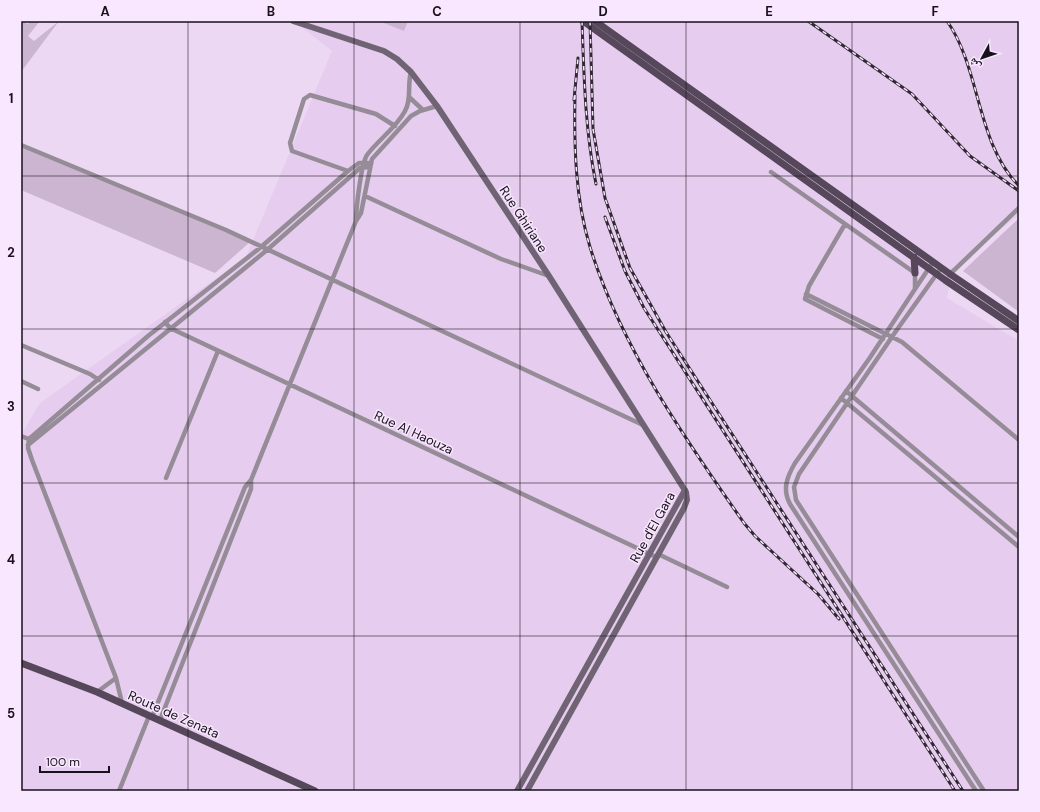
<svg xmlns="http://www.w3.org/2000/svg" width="1040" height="812" font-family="'DM Sans','Noto Naskh Arabic',sans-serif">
	<rect width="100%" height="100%" fill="#edd8f4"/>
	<path fill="#e6ccee" d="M294,21H1019V215L953,267L947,298L1019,341V791H21V435L40,403L246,257L332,51Z"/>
	<path fill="#cbb5d1" d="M21,21L28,24L30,21H40L28,36L34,41L59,21L21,72Z
		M379,21H408L404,31Z
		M21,144L250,242L215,273L21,190Z
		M1019,218V312L963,271Z"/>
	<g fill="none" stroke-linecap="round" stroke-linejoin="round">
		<path stroke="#958c97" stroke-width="4.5" d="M409,97L423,110
			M21,145L226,230L643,425
			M348,171L292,151L290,143L304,99L310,95L376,114L395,126
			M771,172L915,273V289L869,359L795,463C787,477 782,489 790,504L976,791
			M365,196L501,259L549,276
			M356,221C356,209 361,164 367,155C378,140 396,128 405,111C412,99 407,85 411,72
			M845,224L809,286L805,299L883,339
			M941,268L896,331L799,474L794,487L796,500L984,791
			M949,275L1019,208
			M915,289L933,262
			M806,294L902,342L1019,440
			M165,322L170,328L656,557
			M21,345L90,374L99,380
			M21,381L38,389
			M846,391L1019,537
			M841,398L1019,547
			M21,436L31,440
			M28,445L267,250L360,168L369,167
			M166,478L218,351
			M658,554L727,587
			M97,692L116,678
			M122,703L116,678L32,460L28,448L29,439L148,336L261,247L348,171L359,163H370
			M152,717L245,487L251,480L356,221L361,213L372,159L411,116L420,111L437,106
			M160,720L251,489V480
			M119,791L149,716"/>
		<path stroke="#706474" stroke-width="6" d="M293,21L384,51L397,59L411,72L437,106L549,276L686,492L687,500L684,508L527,791
			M517,791L685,490"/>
		<path stroke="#56475b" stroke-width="7" d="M583,21L945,280L1019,330
			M595,21L950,274L1019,321
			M914,257L915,273
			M21,663L97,692L315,791"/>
		<g stroke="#312834" stroke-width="3">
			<path id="rail" d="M582,21C584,76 585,130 596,184
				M590,21L593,129L605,198L630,268L666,332L963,791
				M808,21L912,94L970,156L1019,191
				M947,21C981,69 976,143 1019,186
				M575,95C574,145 575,198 590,247C621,347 685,439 744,523L755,536L818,594L839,619
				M574,100L578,58
				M605,217L625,271L644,308L955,791"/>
		</g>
		<use href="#rail" stroke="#f8e7fe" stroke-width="1.5" stroke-dasharray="4.5" stroke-linecap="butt"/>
	</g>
	<path fill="none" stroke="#18111b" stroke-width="1" stroke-opacity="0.55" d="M188,21V791M354,21V791M520,21V791M686,21V791M852,21V791M21,176H1019M21,329H1019M21,483H1019M21,636H1019"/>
	<g text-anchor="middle" stroke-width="3" stroke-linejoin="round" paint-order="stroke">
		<g font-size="13" fill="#18111b" stroke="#f8e7fe">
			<text transform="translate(524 219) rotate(57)" y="5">Rue Ghiriane</text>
			<text transform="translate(414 432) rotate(25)" y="5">Rue Al Haouza</text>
			<text transform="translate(652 527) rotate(-61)" y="5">Rue d'El Gara</text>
			<text transform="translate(174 714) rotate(24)" y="5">Route de Zenata</text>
		</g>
	</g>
	<rect width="1040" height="812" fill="none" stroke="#f8e7fe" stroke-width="44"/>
	<g transform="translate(982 58) rotate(230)" stroke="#f8e7fe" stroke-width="3" paint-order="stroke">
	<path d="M0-3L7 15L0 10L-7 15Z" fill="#18111b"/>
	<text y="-6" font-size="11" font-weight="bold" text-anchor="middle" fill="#18111b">ش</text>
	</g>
	<path d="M40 766v6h69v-6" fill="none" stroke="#18111b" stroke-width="2"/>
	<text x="46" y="766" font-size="12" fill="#18111b" stroke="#f8e7fe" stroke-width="3" paint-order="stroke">100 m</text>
	<rect x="22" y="22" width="996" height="768" fill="none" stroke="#18111b" stroke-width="1.5"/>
	<g font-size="13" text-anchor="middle" font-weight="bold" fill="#18111b">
		<text x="105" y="16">A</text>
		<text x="271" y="16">B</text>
		<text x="437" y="16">C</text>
		<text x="603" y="16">D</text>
		<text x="769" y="16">E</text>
		<text x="935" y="16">F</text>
		<text x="11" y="103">1</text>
		<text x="11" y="257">2</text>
		<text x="11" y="411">3</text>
		<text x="11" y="564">4</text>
		<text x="11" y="718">5</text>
	</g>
</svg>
